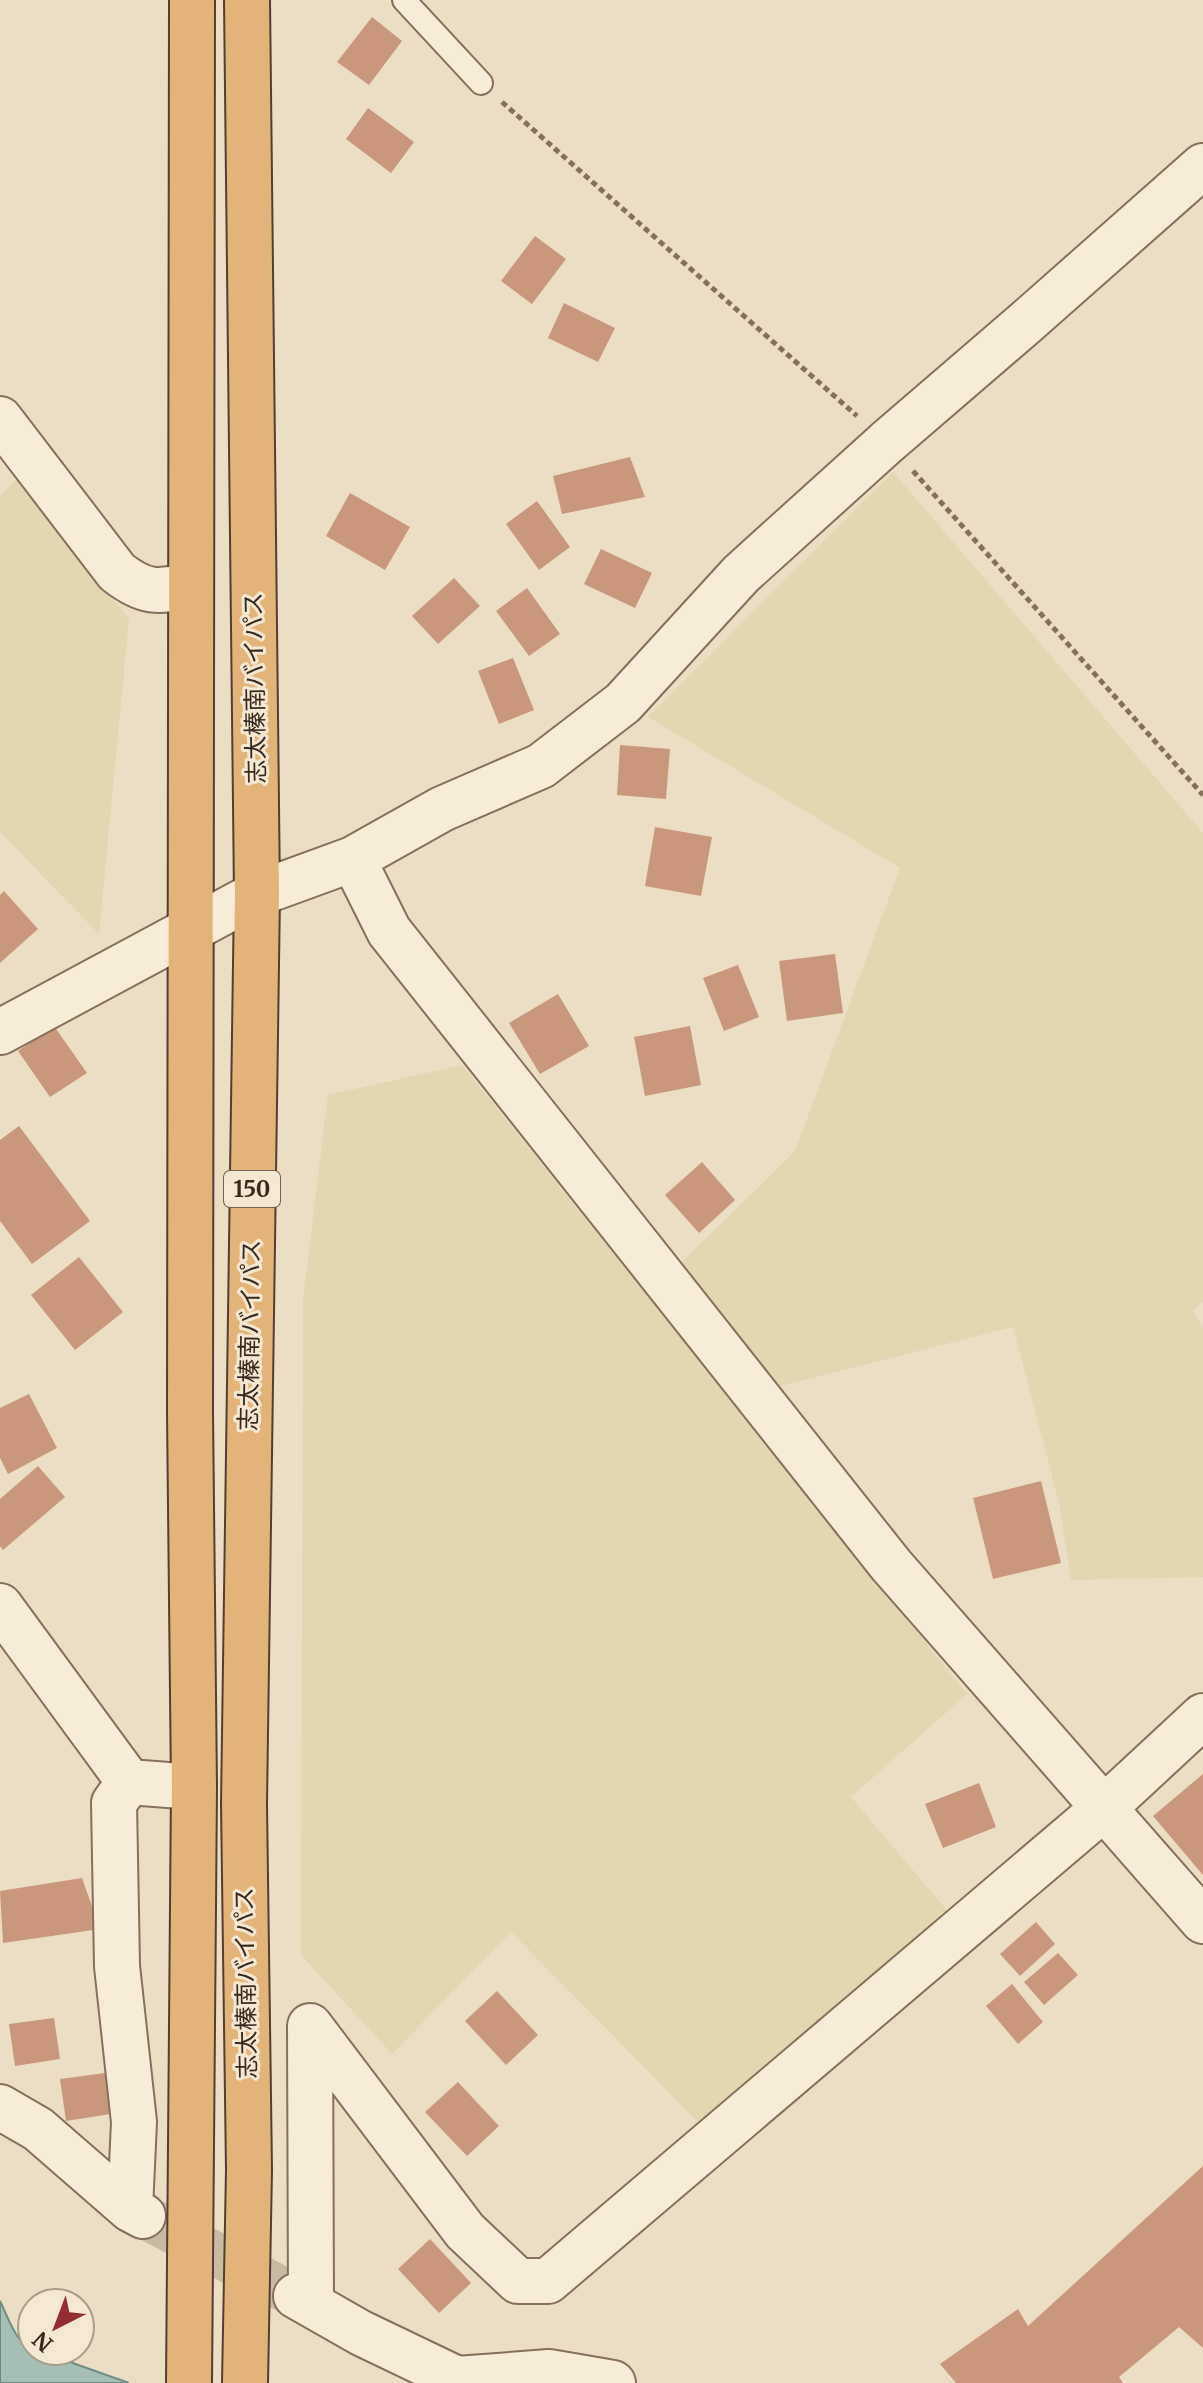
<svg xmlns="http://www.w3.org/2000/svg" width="1203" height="2383" font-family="Merriweather,'Noto Sans JP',serif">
	<rect width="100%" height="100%" fill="#ecdec4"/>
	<path fill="#e2d7b1" d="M893,472L1203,833V1302L1193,1310L1203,1329V1577L1071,1580L1059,1503L1013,1327L772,1388L676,1268L795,1151L900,868L648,717Z
		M16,480L129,619L99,934L0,832V496Z
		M462,1065L967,1694L851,1797L950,1914L702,2126L511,1932L392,2054L301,1955L303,1298L328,1095Z"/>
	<path fill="#a5bfb6" stroke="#6d8d83" stroke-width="2" d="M0,2301C9,2319 18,2350 39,2351L129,2383H0Z"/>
	<path fill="#c9977b" d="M372,17L402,41L369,85L337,62Z
		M368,108L414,142L391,173L346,139Z
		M535,236L566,259L532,304L501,281Z
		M564,303L615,328L598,362L548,338Z
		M630,457L645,497L562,514L553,476Z
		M350,493L410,527L385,570L326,536Z
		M537,501L570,547L539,570L506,524Z
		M601,549L652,573L635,608L584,584Z
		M454,578L480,606L438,644L412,616Z
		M527,588L560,634L529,656L496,611Z
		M513,658L534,710L499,724L478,671Z
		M620,745L670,749L666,799L617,795Z
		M655,827L712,837L701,896L645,886Z
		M4,891L38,929L0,963V895Z
		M835,954L843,1013L787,1021L779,961Z
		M738,965L759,1017L724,1031L703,978Z
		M558,994L589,1046L540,1074L509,1023Z
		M54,1026L87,1073L50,1097L18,1051Z
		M690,1026L701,1085L645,1096L634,1037Z
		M19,1126L90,1221L32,1264L0,1221V1140Z
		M702,1162L735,1200L699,1233L665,1195Z
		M79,1257L123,1312L75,1350L31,1295Z
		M29,1394L57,1448L8,1474L0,1458V1408Z
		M38,1466L65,1497L3,1550L0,1546V1499Z
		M1041,1481L1061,1563L993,1579L973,1498Z
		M1203,1774V1875L1153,1816Z
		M979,1783L996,1827L943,1848L925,1804Z
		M82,1878L100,1929L3,1943L0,1891Z
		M1036,1922L1055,1944L1020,1976L1000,1954Z
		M1058,1953L1078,1975L1044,2005L1024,1982Z
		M1012,1984L1043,2022L1018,2044L986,2006Z
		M497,1991L538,2035L506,2065L465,2021Z
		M54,2018L60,2059L15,2066L9,2024Z
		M105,2073L111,2114L66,2121L60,2079Z
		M458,2082L499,2126L467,2156L425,2112Z
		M1203,2166V2348L1179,2327L1119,2377L1123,2383H956L940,2364L1018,2309L1028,2326Z
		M430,2239L471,2283L439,2313L398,2269Z"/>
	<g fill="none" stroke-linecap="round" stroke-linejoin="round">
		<path stroke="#c8baa3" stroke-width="44" stroke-dasharray="44 22" stroke-linecap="butt" d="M143,2216L296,2296"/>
		<g stroke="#866f5b" stroke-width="26">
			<path id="service" d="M404,0L481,83"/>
		</g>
		<g stroke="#866f5b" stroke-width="48">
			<path id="minor" d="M0,419L117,572C145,594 157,592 191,586
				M353,859L389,931L891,1565L1203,1921
				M0,1032L257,894L353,859L442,809L541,766L623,703L741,574L887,442L1023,325L1203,166
				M0,1606L129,1782L194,1787
				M129,1782L114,1803L117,1966L134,2122L130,2209
				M0,2107L38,2129L130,2209L143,2216
				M296,2296L361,2333L457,2379L549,2372L613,2383
				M311,2303L310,2026L465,2231L518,2281H548L1104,1808L1203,1716"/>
		</g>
		<g stroke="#543e2f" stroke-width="48">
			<path id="trunk" d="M189,2383L194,1787L190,1412L192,0
				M245,2383L249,2170L244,1804L257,894L247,0"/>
		</g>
		<path stroke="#866f5b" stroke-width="5" stroke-dasharray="6 4" stroke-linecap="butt" d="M502,102L857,416
			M913,471L1203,795"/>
		<use href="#service" stroke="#f7ecd7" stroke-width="22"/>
		<use href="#minor" stroke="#f7ecd7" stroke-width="44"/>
		<use href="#trunk" stroke="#e3b47a" stroke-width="44"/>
	</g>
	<g text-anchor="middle" stroke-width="6" stroke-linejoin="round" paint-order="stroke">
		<rect fill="#f4e8d3" stroke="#706254" stroke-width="2" x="224" y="1171" width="56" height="36" rx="6"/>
		<g font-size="22" font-weight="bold" fill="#37291e">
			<text x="252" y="1197">150</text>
		</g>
		<g font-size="24" fill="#37291e" stroke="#f4e8d3">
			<text transform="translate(255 688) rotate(-91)" y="8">志太榛南バイパス</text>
			<text transform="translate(250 1335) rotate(-89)" y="8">志太榛南バイパス</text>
			<text transform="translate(246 1983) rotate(-91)" y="8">志太榛南バイパス</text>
		</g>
	</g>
	<g transform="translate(56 2327) rotate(222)"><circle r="38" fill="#f4e8d3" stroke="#a89c8b" stroke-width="2"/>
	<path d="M0-6L14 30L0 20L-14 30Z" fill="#932d34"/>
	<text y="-12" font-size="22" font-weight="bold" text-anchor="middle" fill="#37291e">N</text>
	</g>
</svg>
